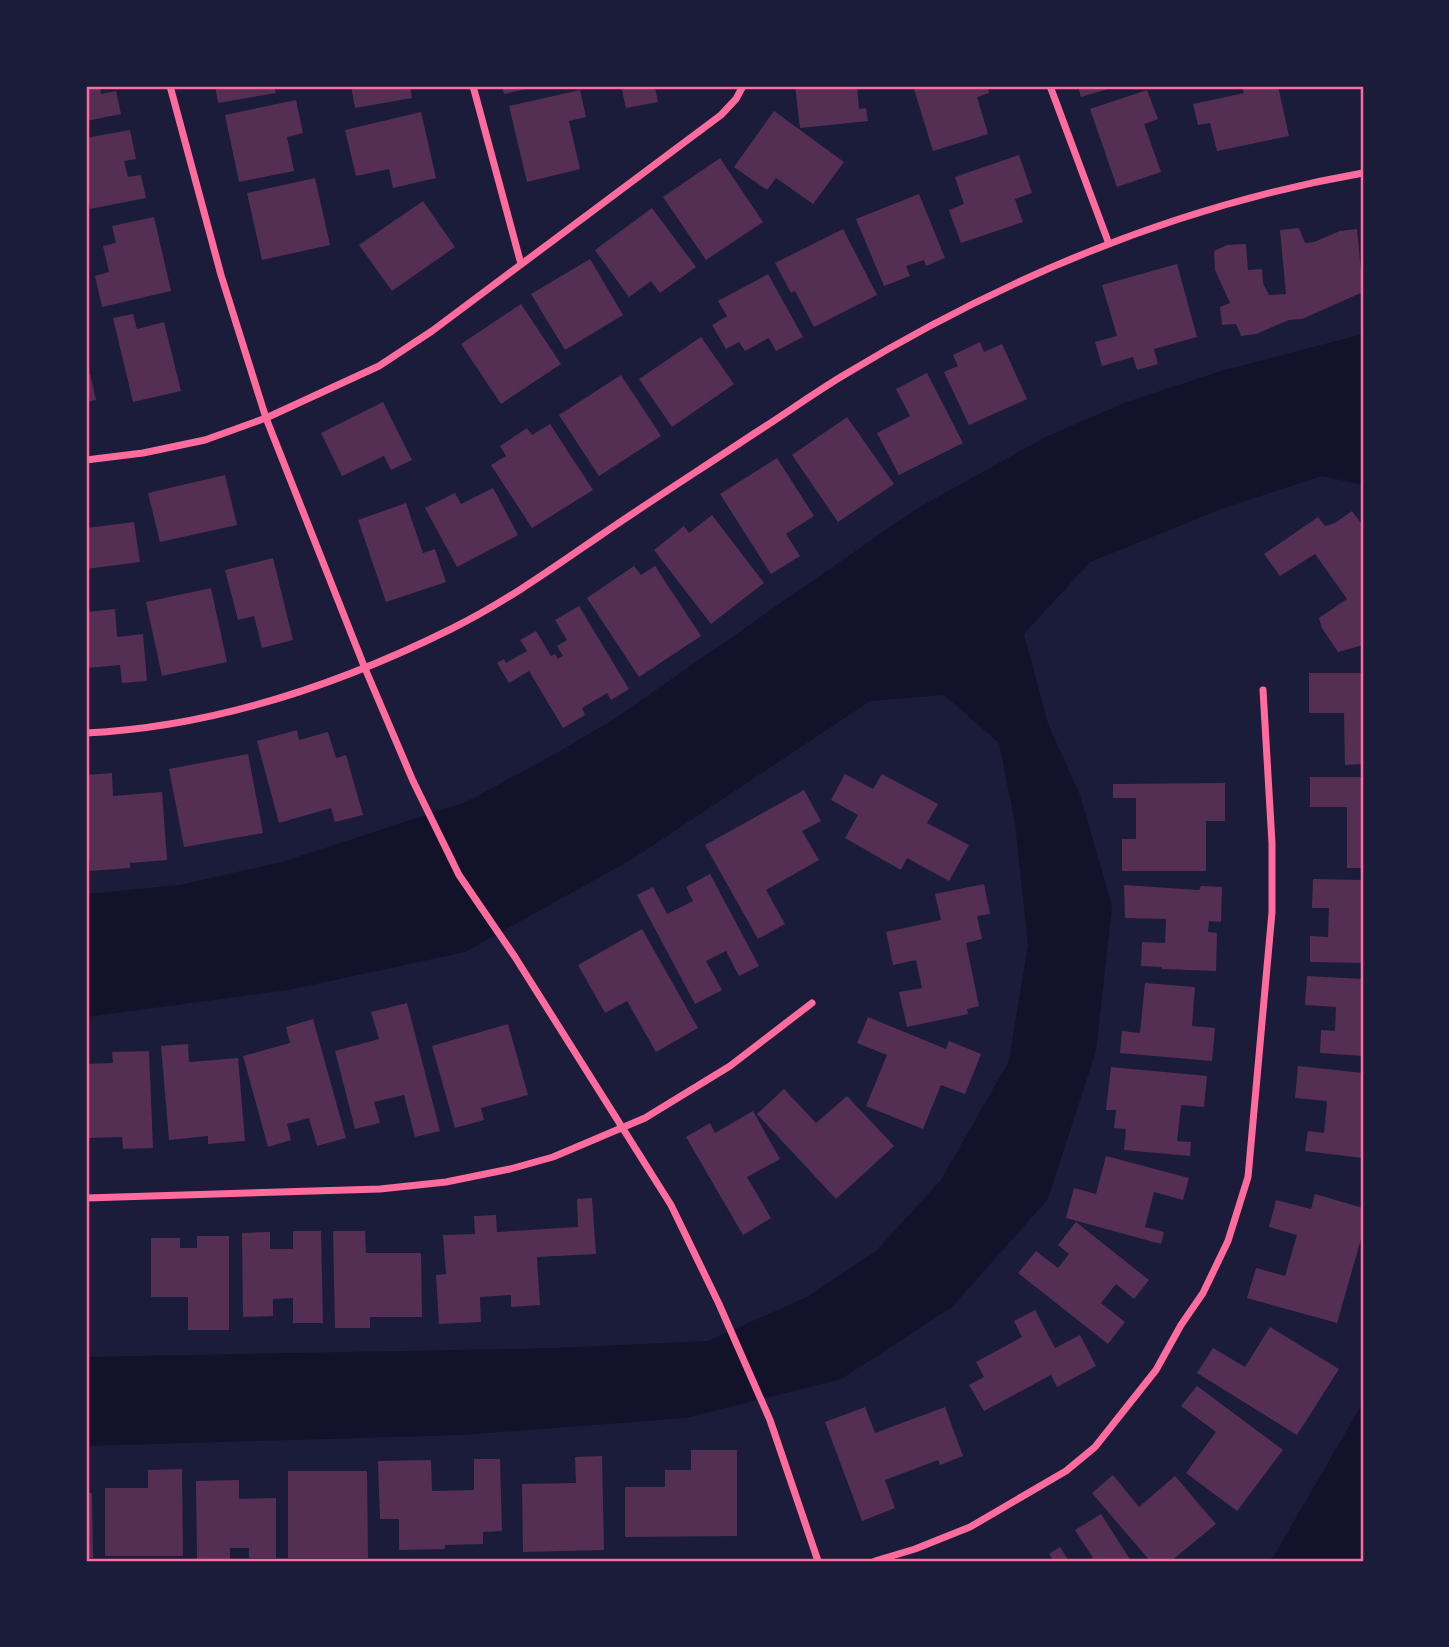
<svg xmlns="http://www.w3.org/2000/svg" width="1449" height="1647" font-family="Quicksand,sans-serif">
	<rect width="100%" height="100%" fill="#1b1b3a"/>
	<path fill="#12122b" d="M1363,334V485L1322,476L1224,508L1090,562L1024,634L1048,724L1080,795L1112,906L1096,1051L1048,1199L951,1308L841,1379L686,1418L462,1435L86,1446V1357L556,1348L708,1341L809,1296L876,1251L941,1180L1009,1061L1028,945L1015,823L999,743L944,695L870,701L634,858L465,952L288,990L86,1017V894L180,885L282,862L466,802L555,754L614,719L916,509L1046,437L1124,403L1221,371Z
		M1363,1402V1561H1267L1274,1556Z"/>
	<path fill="#542f53" d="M86,86H100L101,94L116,91L121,114L86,121Z
		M215,86H274L276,93L218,103Z
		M351,86H410L412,98L355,108Z
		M502,86H535V87L504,94Z
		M621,86H662V87L655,88L658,102L626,108Z
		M795,86H857L859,109L866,108L868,121L800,128Z
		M913,86H987L989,93L977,97L988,134L933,151Z
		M1078,86H1118L1081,97Z
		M1242,86H1278L1289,136L1217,151L1210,123L1198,125L1193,104L1244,93Z
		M580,90L586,117L569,121L580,169L527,182L509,106Z
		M1147,90L1158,119L1144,124L1161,172L1117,187L1090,109Z
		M296,100L303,133L287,137L294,171L239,182L225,115Z
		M774,111L844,162L813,204L776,178L767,190L734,167Z
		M421,112L436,178L393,188L389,169L356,176L345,130Z
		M130,130L136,159L124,161L128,177L141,175L146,198L90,209L86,188V138Z
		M1019,155L1032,193L1015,199L1023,222L961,243L949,210L964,204L955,177Z
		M720,158L763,222L706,260L663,197Z
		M315,178L330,245L262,260L247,193Z
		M919,194L945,258L926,266L924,260L906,266L910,276L884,286L856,219Z
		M423,201L455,247L392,291L359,245Z
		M652,208L696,267L660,293L651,281L629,297L595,250Z
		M154,217L171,291L102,307L95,276L109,272L103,246L116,243L112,226Z
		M1299,228L1305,243L1314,242L1340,231L1357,229L1363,292L1302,319L1289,320L1256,334L1241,336L1236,324L1222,325L1220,307L1230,303L1215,270L1214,251L1227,245L1246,244L1248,270L1262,269L1263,283L1269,295L1286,294L1280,230Z
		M843,229L877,295L814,327L795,291L791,293L775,263Z
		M590,259L623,315L565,350L531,294Z
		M1177,264L1197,337L1154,349L1158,364L1137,370L1133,357L1102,366L1095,342L1117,336L1102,285Z
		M768,274L803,337L776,351L769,338L745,351L739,342L726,349L712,325L727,316L718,301Z
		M521,304L561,364L501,404L461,344Z
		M133,314L137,329L164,322L181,391L133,402L113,318Z
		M701,337L734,384L672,427L639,379Z
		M980,342L984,352L1002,344L1027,399L969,425L944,372L958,366L953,355Z
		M927,373L963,443L899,475L877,433L910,416L896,389Z
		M90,374L96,400L86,402V375Z
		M621,375L661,436L599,476L559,415Z
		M383,402L412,460L391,470L384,456L342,476L321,433Z
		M847,417L894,484L838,522L792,455Z
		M550,424L593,490L532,528L491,465L506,456L500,446L527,428L532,435Z
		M777,458L814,516L786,534L800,556L771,574L720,494Z
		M225,475L237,525L160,542L148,493Z
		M493,488L518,535L457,567L425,508L455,493L461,504Z
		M406,503L423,553L435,549L446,582L386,602L358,520Z
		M1352,511L1361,523L1363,533V645L1338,652L1322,628L1319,618L1347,599L1315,554L1280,576L1264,554L1318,517L1325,526L1335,523Z
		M712,515L764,583L711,624L654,550L684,526L689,533Z
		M134,522L140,562L86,569V528Z
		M273,558L293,640L262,648L254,616L238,620L225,570Z
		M634,566L641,575L655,566L701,636L639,677L587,598Z
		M211,588L227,662L162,676L146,602Z
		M579,606L629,689L611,700L607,693L582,708L585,715L563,728L529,671L509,683L497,663L504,659L506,663L527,651L520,640L536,631L551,656L555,654L558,659L563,656L557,646L567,640L555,620Z
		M115,609L117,637L143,634L147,681L122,683L120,665L86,668V612Z
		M1309,673H1363V764L1345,765L1344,713H1309Z
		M297,730L299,740L328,732L336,758L346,755L363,815L335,822L331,808L279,823L257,741Z
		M248,754L263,833L184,847L169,769Z
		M112,773L113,796L162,792L167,860L130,863V868L90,871L86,815V775Z
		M845,774L873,789L882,774L938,804L927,823L969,845L949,881L907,858L901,870L845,838L858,815L831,800Z
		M1310,777H1363V868H1347V807H1310Z
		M1225,783V821H1206V871H1122V839H1136V798H1113V784Z
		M804,790L821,821L802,831L819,860L766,890L785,924L758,939L705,845Z
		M710,874L759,966L739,976L726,951L706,961L722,990L695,1004L637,895L653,887L667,914L693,901L686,887Z
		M1313,879L1363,880V963L1310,962V936L1328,937L1329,908H1312Z
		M984,884L990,914L977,916L982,939L966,943L979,1006L967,1009L968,1014L907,1027L899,992L922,988L916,960L893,965L886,932L941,920L935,894Z
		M1124,885L1199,890L1201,886L1222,887L1221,922L1209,921L1208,932L1217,933L1216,971L1162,969V967L1141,966L1142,942L1165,943L1166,919L1125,918Z
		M642,929L698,1028L656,1052L627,1001L605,1013L578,965Z
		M1307,976L1363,979V1056L1320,1053L1321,1030L1335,1031L1336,1007L1305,1005Z
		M1145,983L1195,987L1192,1026L1215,1028L1212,1061L1120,1053L1122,1031L1140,1033Z
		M407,1003L440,1131L415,1137L404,1095L374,1102L380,1123L355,1129L335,1051L379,1039L371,1012Z
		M868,1017L946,1049L949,1041L981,1054L965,1094L941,1085L923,1129L866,1106L887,1055L857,1043Z
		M313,1019L346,1138L317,1146L309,1118L287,1124L291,1140L268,1147L243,1056L290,1043L286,1027Z
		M508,1024L528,1095L481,1108L484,1120L455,1128L432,1046Z
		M188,1044L189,1062L238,1058L245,1141L208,1144V1136L169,1140L161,1046Z
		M149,1051L153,1148L123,1149L122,1137L86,1138V1064L113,1063L112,1052Z
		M1298,1066L1363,1073V1158L1305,1151L1308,1131L1324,1133L1327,1101L1295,1098Z
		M1111,1067L1207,1076L1204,1107L1181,1105L1177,1141L1191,1142L1190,1156L1124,1150L1126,1129L1114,1128L1116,1110H1106Z
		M784,1089L816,1123L847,1096L894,1146L836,1199L757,1114Z
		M753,1111L780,1159L747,1177L771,1218L743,1235L686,1137L710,1123L715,1133Z
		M1106,1156L1189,1178L1183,1200L1154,1192L1145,1227L1164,1232L1161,1244L1066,1218L1074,1188L1096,1194Z
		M1315,1194L1363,1208V1232L1337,1323L1247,1298L1256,1268L1285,1276L1297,1235L1269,1227L1276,1200L1311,1209Z
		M592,1198L596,1254L537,1257L540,1305L511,1307V1295L480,1297L481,1322L439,1324L436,1275L446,1274L443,1235L475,1234L474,1216L496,1215L497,1232L578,1227L577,1199Z
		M1076,1222L1149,1280L1134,1299L1116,1284L1101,1303L1125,1322L1108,1344L1018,1273L1036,1251L1058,1268L1069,1254L1058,1245Z
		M293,1231H321L323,1323H293V1298L273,1299V1316L243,1317L242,1233L270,1232V1249H293Z
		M333,1231H365L366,1253H421L422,1317H370V1328H335Z
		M197,1236H229V1330H188V1297H151V1238H180V1248H197Z
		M1035,1310L1055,1348L1080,1335L1096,1366L1057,1387L1051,1375L984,1411L969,1385L984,1377L976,1362L1022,1337L1014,1321Z
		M1270,1327L1339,1369L1297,1435L1197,1373L1213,1348L1245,1367Z
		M1197,1386L1283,1450L1237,1511L1186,1473L1216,1432L1181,1406Z
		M865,1407L875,1433L945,1407L963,1456L940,1465L938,1460L885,1480L895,1508L862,1521L825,1422Z
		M691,1450H737V1536L625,1537V1487H665V1470H691Z
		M602,1456L604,1550L523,1552L522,1484L576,1483L575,1457Z
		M474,1459H500L502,1531L483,1532V1544L445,1545V1549L399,1550V1519H380L378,1461L431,1460L432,1491L474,1490Z
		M182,1469L183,1556H105V1488H148V1470Z
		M288,1471H367L368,1558H288Z
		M1113,1475L1139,1507L1175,1476L1216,1524L1171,1561H1150L1092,1493Z
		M239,1480V1499L276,1498V1558H249V1548H230V1560H197L196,1481Z
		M86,1493H92L93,1558H86Z
		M1101,1514L1131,1561H1088L1093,1558L1075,1530Z
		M1060,1547L1069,1561H1054L1049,1554Z"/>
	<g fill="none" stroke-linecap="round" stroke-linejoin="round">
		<path stroke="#ff6b9d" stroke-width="7" d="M170,86L221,275L266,418L364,666L413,781L459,875L515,957L671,1205L719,1304L770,1420L818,1561
			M473,86L521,264
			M1050,86L1109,244
			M86,460L143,453L205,440L266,418L379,366L432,331L721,115L736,99L743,86
			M86,733C213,727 338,685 451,629C504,603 553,568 601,535C652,500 704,467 755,433C785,414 814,393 844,375C1004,278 1179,205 1363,173
			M86,1198L380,1189L446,1182L510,1169L553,1157L645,1118L730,1066L812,1003
			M875,1561L915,1549L970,1527L1066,1471L1095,1447L1156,1370L1181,1325L1203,1293L1228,1241L1248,1177L1272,912V843L1263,690"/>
	</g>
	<rect width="1449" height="1647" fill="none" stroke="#1b1b3a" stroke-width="175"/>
	<rect x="88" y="88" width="1274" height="1472" fill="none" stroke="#ff6b9d" stroke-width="2.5"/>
</svg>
